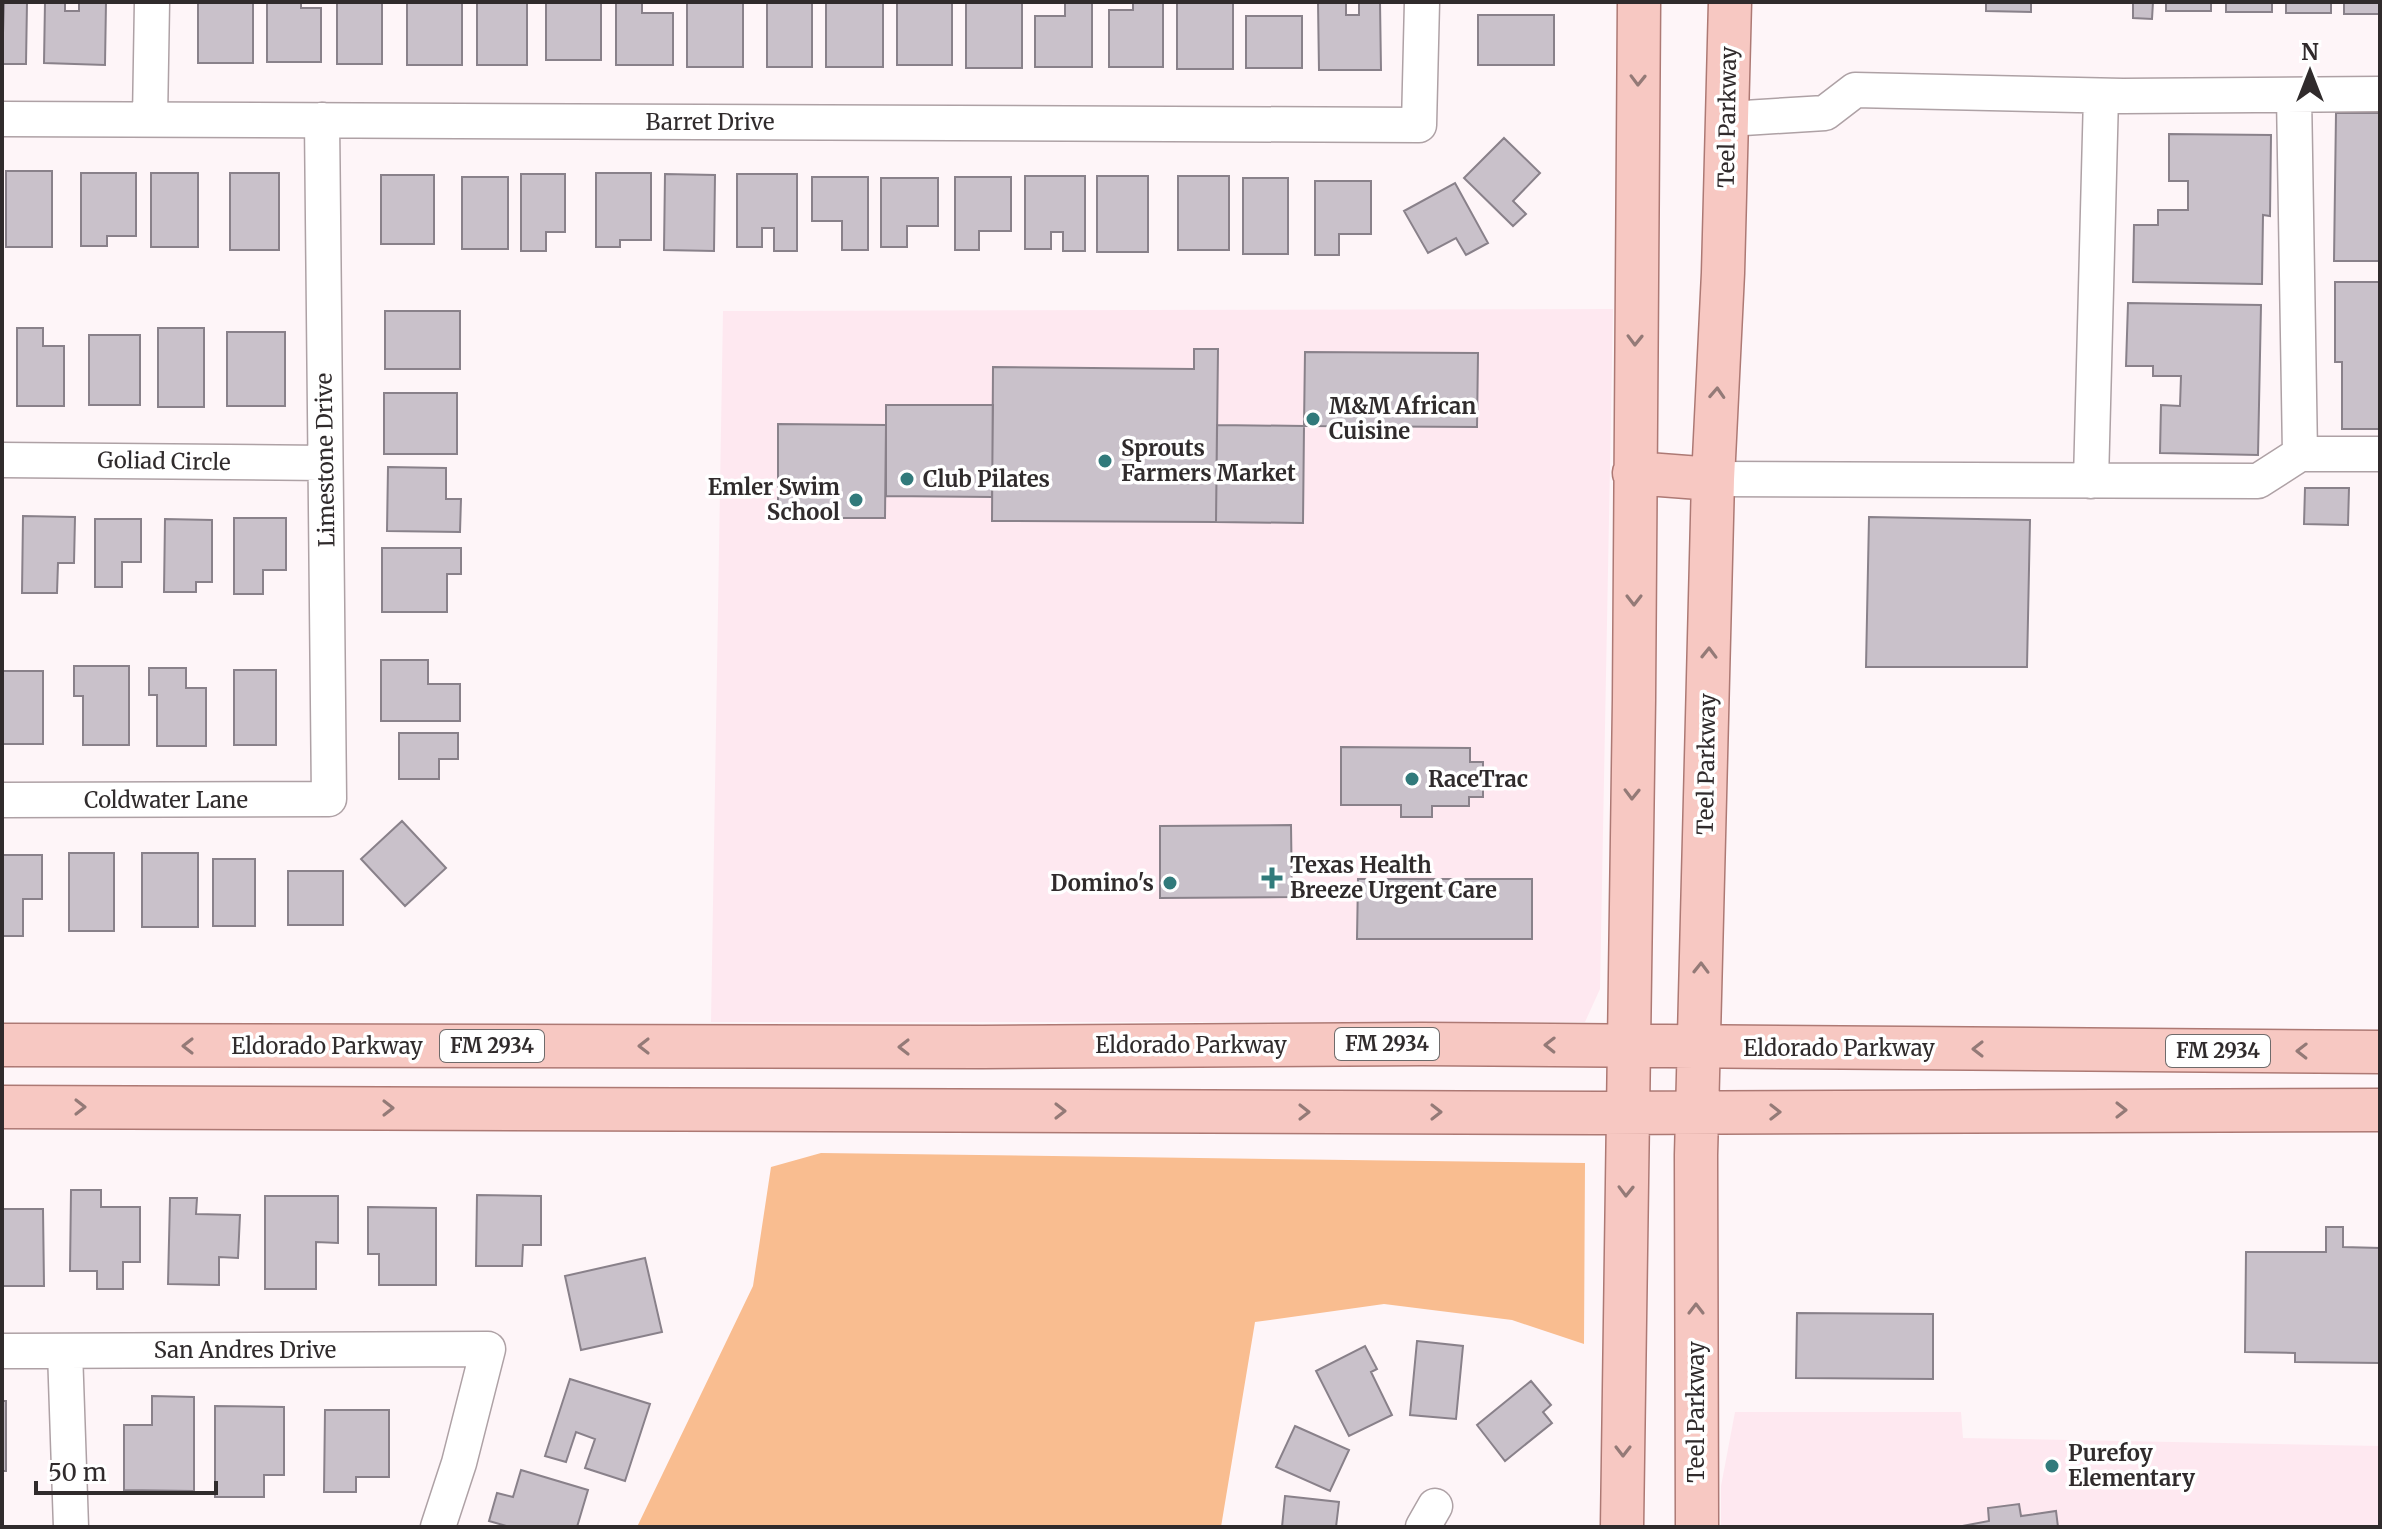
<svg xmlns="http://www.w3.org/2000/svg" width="2382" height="1529" font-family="Merriweather,serif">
	<rect width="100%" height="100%" fill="#fef5f8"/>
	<path fill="#fee8f0" d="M1613,309L1600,989L1585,1022H711L723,311Z
		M1735,1412H1961L1963,1438L2380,1446V1527H1721V1486Z"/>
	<path fill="#f9bd90" d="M821,1153L1585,1163L1584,1344L1512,1320L1384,1304L1255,1322L1221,1527H637L753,1286L771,1167Z"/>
	<path fill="#c9c1ca" stroke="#89818a" stroke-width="2" d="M4,2H27L26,64H2Z
		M45,2H65V11H79V2H106L105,65L44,63Z
		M198,2H253V63H198Z
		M267,2H301V8H321V62H267Z
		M337,2H382V64H337Z
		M407,2H462V65H407Z
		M477,2H527V65H477Z
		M546,2H601V60H546Z
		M616,2H642V13H673V65H616Z
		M687,2H743V67H687Z
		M767,2H812V67H767Z
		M826,2H883V67H826Z
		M897,2H952V65H897Z
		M966,2H1022V68H966Z
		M1065,2H1092V67H1035V16H1065Z
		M1133,2H1163V67H1109V10H1133Z
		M1177,2H1233V69H1177Z
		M1318,2H1346V15H1359V2H1380L1381,70H1319Z
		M1986,2H2031V12L1986,11Z
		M2133,2H2153L2152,19L2133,18Z
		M2166,2H2211V11H2166Z
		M2226,2H2272V12H2226Z
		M2286,2H2331V13H2286Z
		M2344,2H2380V14H2344Z
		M1478,15H1554V65H1478Z
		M1246,16H1302V68H1246Z
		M2336,113H2380V261H2334Z
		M2169,134L2271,135L2270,216L2263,215L2262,284L2133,282L2134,225H2158V210H2188V181H2169Z
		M1504,138L1540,173L1513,201L1526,214L1513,226L1464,178Z
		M6,171H52V247H6Z
		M81,173H136V236H107V246H81Z
		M151,173H198V247H151Z
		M230,173H279V250H230Z
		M596,173H651V240H620V247H596Z
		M521,174H565V232H546V251H521Z
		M665,174L715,175L714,251L664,250Z
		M737,174H797V251H774V228H762V247H737Z
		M381,175H434V244H381Z
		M1025,176H1085V251H1063V232H1051V249H1025Z
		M1097,176H1148V252H1097Z
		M1178,176H1229V250H1178Z
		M462,177H508V249H462Z
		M812,177H868V250H842V221H812Z
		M955,177H1011V231H979V250H955Z
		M881,178H938V226H907V247H881Z
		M1243,178H1288V254H1243Z
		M1315,181H1371V234H1339V255H1315Z
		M1455,183L1488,243L1466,255L1456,238L1428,253L1404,211Z
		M2335,282H2380V429H2342V362H2335Z
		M2128,303L2261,305L2258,455L2160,453L2161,405L2180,406L2181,376H2153V366H2126Z
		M385,311H460V369H385Z
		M17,328H43V346H64V406H17Z
		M158,328H204V407H158Z
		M227,332H285V406H227Z
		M89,335H140V405H89Z
		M1194,349H1218L1216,522L992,521L993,367L1194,369Z
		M1305,352L1478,353L1477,427L1304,426Z
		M384,393H457V454H384Z
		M886,405H993L992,497L886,496Z
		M778,424L886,425L885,518H778Z
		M1217,425L1304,426L1303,523L1216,522Z
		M388,467L446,468V499H461L460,532L387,531Z
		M2305,488H2349L2348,525L2304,524Z
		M23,516L75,517L74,563H58L57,593H22Z
		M1869,517L2030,520L2027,667H1866Z
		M234,518H286V570H263V594H234Z
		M95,519H141V562H122V587H95Z
		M165,519L212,520V582H196V592H164Z
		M382,548H461V574H447V612H382Z
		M381,660H428V684H460V721H381Z
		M74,666H129V745H83V696H74Z
		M149,668H186V688H206V746H157V695H149Z
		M234,670H276V745H234Z
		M2,671H43V744H2Z
		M399,733H458V759H439V779H399Z
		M1341,747L1470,748V762H1483V797H1469V806H1432V817H1401V805H1341Z
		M402,821L446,868L405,906L361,859Z
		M1291,825L1292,897L1160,898V826Z
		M69,853H114V931H69Z
		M142,853H198V927H142Z
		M2,855H42V899H23V936H2Z
		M213,859H255V926H213Z
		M288,871H343V925H288Z
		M1358,879H1532V939H1357Z
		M71,1190H101V1207H140V1262H123V1289H97V1271H70Z
		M477,1195L541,1196V1245H523L522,1266H476Z
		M265,1196H338V1243L316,1242V1289H265Z
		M170,1198H197L196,1214L240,1215L238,1258L219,1257V1285L168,1284Z
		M368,1207L436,1208V1285H379V1254H368Z
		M2,1209H43L44,1286H2Z
		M2326,1227H2343V1247L2380,1248V1363L2295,1362V1353L2245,1352L2246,1252H2326Z
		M645,1258L662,1332L581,1350L565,1276Z
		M1797,1313L1933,1314V1379L1796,1378Z
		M1417,1341L1463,1346L1456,1419L1410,1415Z
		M1365,1346L1377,1369L1371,1372L1392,1415L1349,1436L1316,1371Z
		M570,1379L650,1404L625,1481L585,1468L595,1439L576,1432L566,1462L545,1456Z
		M1531,1381L1551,1405L1543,1412L1552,1423L1505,1461L1477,1425Z
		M152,1396L194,1397V1491L124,1490V1425H152Z
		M2,1401H6V1471H2Z
		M215,1406L284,1407V1475H264V1497H215Z
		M325,1410H389V1477H356V1492H324Z
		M1295,1426L1349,1450L1330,1491L1276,1467Z
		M521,1470L588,1490L577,1527H510L489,1521L497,1493L513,1497Z
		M1285,1496L1339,1502L1336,1527H1282Z
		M2019,1504L2021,1516L2056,1511L2058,1527H1957L1989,1521L1988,1508Z"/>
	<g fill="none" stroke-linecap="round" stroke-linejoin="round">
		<g stroke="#aea1a5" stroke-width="37">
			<path id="minor" d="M2294,95L2300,454
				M2,119L1419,125L1422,2
				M150,119L152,2
				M1728,119L1825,113L1855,90L2123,96L2380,94
				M2,460L325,463
				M1713,479L2258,481L2300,454H2380
				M2091,481L2101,96
				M2,800L329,799L322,120
				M2,1351L488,1349L459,1463L438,1527
				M65,1351L71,1527
				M1423,1527L1435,1506"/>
		</g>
		<g stroke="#ad7974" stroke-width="45">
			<path id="major" d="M1634,473L1713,479
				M2,1045L982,1047L1422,1044L2380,1052
				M2,1107L1599,1113L2380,1110
				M1622,1527L1634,700L1639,2
				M1697,1527L1696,1155L1713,479L1723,273L1730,2"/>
		</g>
		<use href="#minor" stroke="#fff" stroke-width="34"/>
		<use href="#major" stroke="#f7c8c2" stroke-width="42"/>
	</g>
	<defs><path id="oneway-chevron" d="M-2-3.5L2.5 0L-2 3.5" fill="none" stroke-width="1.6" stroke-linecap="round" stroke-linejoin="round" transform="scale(2)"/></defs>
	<g stroke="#947a77">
		<use href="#oneway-chevron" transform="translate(1638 80) rotate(91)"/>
		<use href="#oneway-chevron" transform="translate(1635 340) rotate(91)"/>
		<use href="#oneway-chevron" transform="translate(1717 393) rotate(-87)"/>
		<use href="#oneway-chevron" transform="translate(1634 600) rotate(90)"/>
		<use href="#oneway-chevron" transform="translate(1709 653) rotate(-89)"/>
		<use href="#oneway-chevron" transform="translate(1632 794) rotate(91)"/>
		<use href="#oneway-chevron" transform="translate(1701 968) rotate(-89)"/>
		<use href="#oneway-chevron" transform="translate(1550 1045) rotate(-179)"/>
		<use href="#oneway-chevron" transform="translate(188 1046) rotate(-180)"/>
		<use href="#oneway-chevron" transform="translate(644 1046) rotate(-180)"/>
		<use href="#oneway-chevron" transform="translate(904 1047) rotate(-180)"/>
		<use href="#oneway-chevron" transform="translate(1978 1049) rotate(-180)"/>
		<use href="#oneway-chevron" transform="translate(2302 1051) rotate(-179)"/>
		<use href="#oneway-chevron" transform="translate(80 1107)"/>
		<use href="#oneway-chevron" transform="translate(388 1108)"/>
		<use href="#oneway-chevron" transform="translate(2121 1110)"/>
		<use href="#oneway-chevron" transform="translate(1060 1111)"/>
		<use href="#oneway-chevron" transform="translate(1304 1112)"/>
		<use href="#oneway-chevron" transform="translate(1436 1112)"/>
		<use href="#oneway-chevron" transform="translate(1775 1112)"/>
		<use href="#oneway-chevron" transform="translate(1626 1191) rotate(91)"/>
		<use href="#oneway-chevron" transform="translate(1696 1309) rotate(-90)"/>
		<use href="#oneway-chevron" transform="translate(1623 1451) rotate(90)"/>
	</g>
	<g fill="#317a7b" stroke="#fff" stroke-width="3">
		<circle cx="1313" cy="419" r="8"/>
		<circle cx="1105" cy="461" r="8"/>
		<circle cx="907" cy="479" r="8"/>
		<circle cx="856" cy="500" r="8"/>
		<circle cx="1412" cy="779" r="8"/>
		<path d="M1268 866h8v8h8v8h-8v8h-8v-8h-8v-8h8z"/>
		<circle cx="1170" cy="883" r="8"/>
		<circle cx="2052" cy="1466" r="8"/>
	</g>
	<g text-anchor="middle" stroke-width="7" stroke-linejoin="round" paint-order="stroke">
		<g fill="#fff" stroke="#6e6b6b" stroke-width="2">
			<rect x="1335" y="1028" width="104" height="32" rx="6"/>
			<rect x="440" y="1030" width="104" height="32" rx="6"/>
			<rect x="2166" y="1035" width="104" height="32" rx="6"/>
		</g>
		<g font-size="20" font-weight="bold" fill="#302b2c">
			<text x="1387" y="1051">FM 2934</text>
			<text x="492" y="1053">FM 2934</text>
			<text x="2218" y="1058">FM 2934</text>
		</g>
		<g font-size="22" fill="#302b2c" stroke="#fff">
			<text transform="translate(1727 117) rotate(-89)" y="8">Teel Parkway</text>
			<text x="710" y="130">Barret Drive</text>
			<text transform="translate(325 460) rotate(-91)" y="8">Limestone Drive</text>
			<text transform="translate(164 461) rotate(1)" y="8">Goliad Circle</text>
			<text transform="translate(1706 764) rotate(-89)" y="8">Teel Parkway</text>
			<text x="166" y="808">Coldwater Lane</text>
			<text x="1191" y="1053">Eldorado Parkway</text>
			<text x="327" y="1054">Eldorado Parkway</text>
			<text x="1839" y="1056">Eldorado Parkway</text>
			<text x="245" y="1358">San Andres Drive</text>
			<text transform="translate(1696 1412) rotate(-90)" y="8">Teel Parkway</text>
		</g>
		<g font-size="22" font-weight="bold" fill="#302b2c" stroke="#fff" text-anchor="start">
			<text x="1329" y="414">M&amp;M African<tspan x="1329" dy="25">Cuisine</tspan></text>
			<text x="1121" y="456">Sprouts<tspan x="1121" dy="25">Farmers Market</tspan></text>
			<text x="923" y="487">Club Pilates</text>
			<text x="840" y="495" text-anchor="end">Emler Swim<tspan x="840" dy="25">School</tspan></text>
			<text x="1428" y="787">RaceTrac</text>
			<text x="1290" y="873">Texas Health<tspan x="1290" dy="25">Breeze Urgent Care</tspan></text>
			<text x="1154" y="891" text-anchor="end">Domino's</text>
			<text x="2068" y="1461">Purefoy<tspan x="2068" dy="25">Elementary</tspan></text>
		</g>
	</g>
	<rect width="2382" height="1529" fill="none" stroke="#302b2c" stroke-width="8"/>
	<g transform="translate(2310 72)" stroke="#ffffff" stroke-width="6" paint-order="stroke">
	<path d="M0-6L14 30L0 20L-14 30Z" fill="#302b2c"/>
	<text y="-12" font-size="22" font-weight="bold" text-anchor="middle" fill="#302b2c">N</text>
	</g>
	<path d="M36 1481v12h180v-12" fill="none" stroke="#302b2c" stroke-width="4"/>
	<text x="48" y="1481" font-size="24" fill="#302b2c" stroke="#ffffff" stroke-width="6" paint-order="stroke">50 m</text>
</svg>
